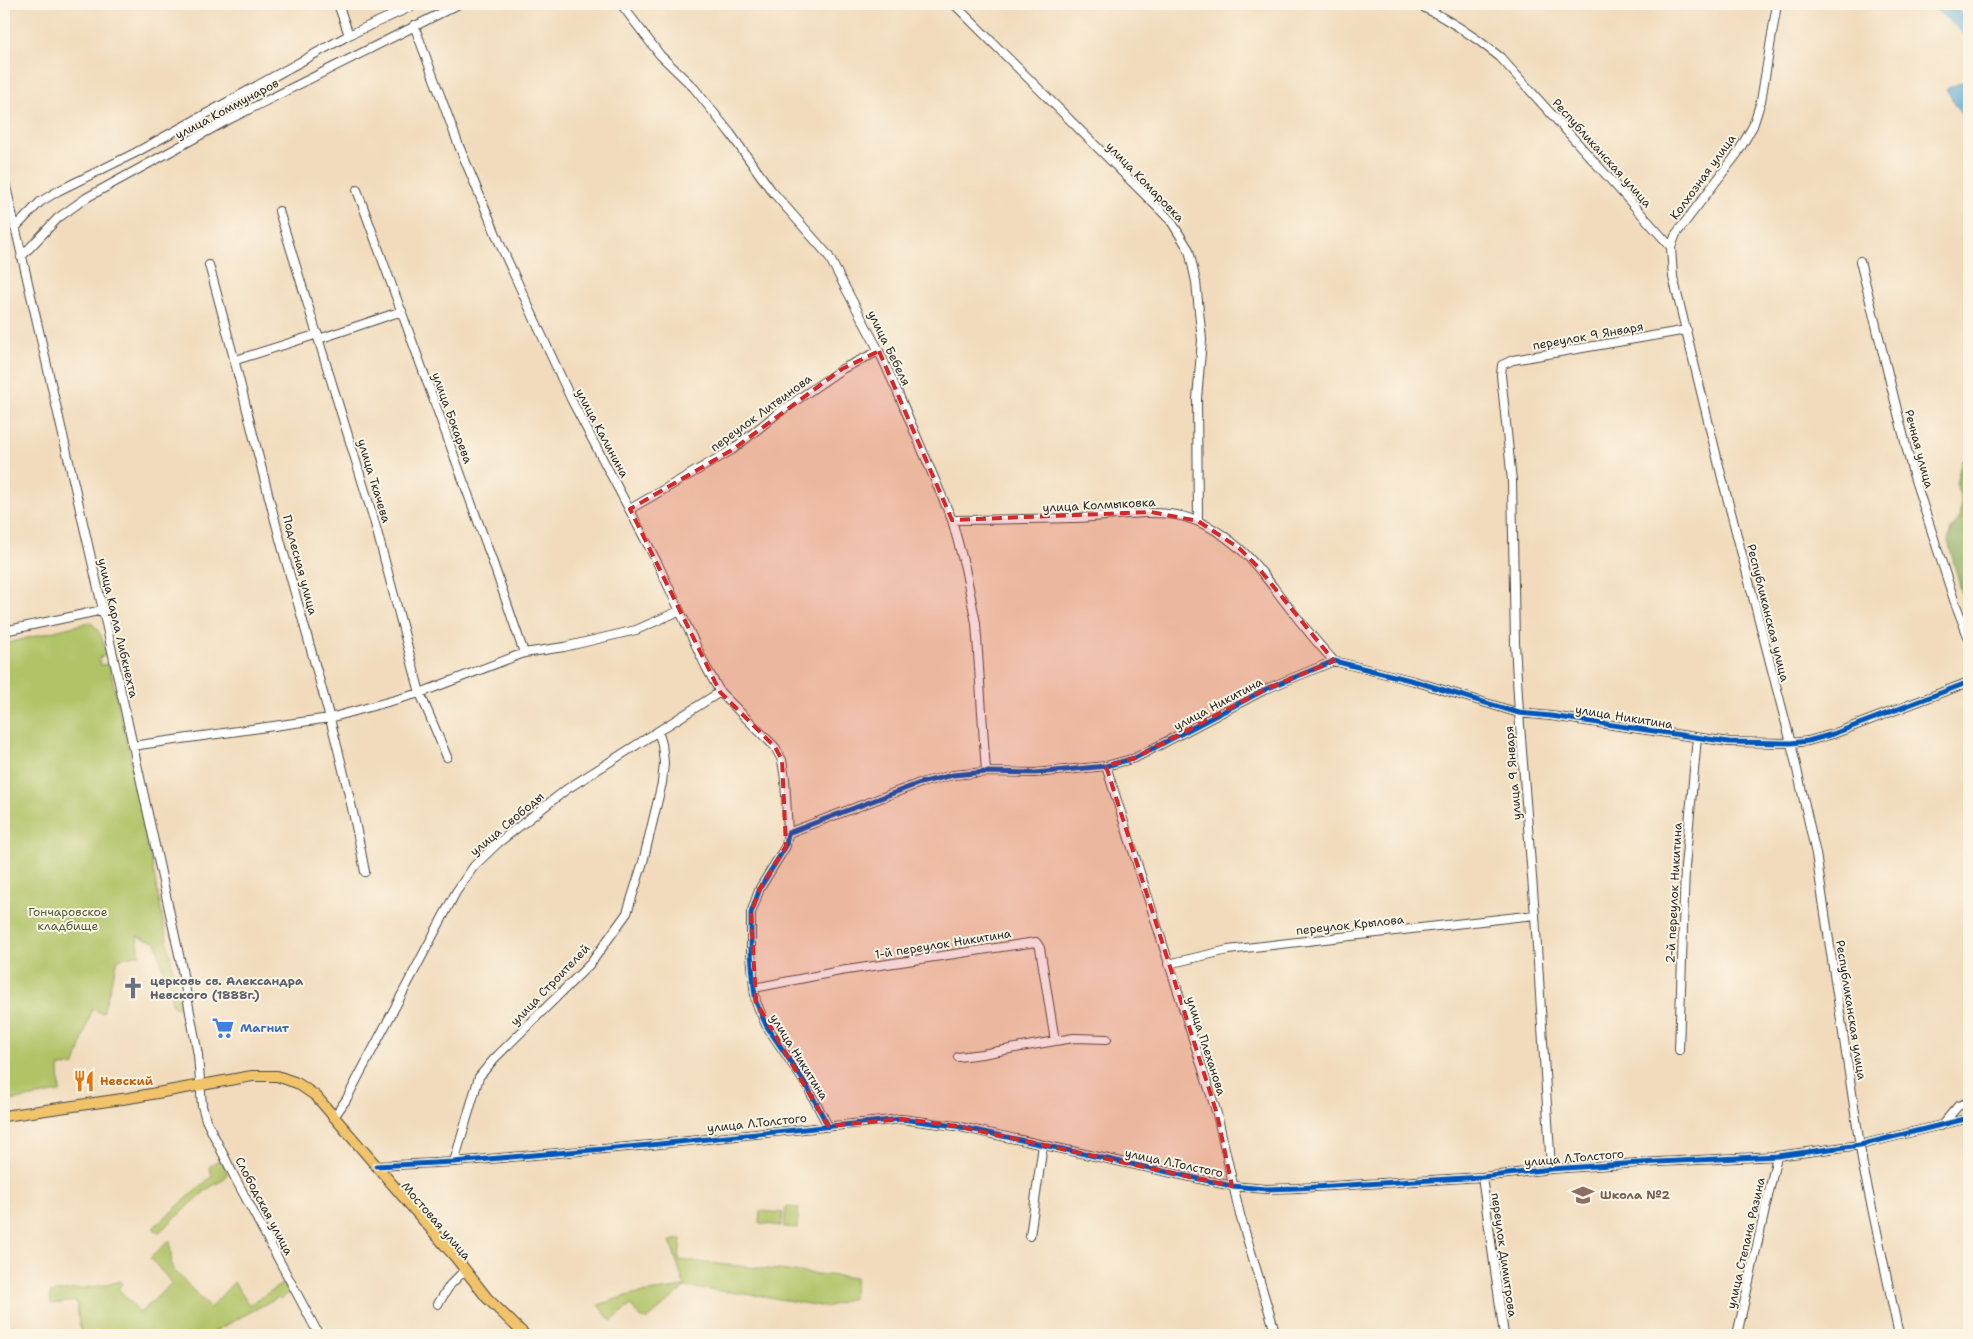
<svg xmlns="http://www.w3.org/2000/svg" width="1973" height="1339" font-family="'Shantell Sans',sans-serif">
	<rect width="100%" height="100%" fill="#fcf5e5"/>
	<filter id="ink" filterUnits="userSpaceOnUse"><feTurbulence type="fractalNoise" baseFrequency=".02" numOctaves="2"/><feDisplacementMap in="SourceGraphic" scale="10" xChannelSelector="R" yChannelSelector="G"/><feConvolveMatrix kernelMatrix="1 2 1 2 8 2 1 2 1" color-interpolation-filters="sRGB"/></filter>
	<filter id="wash" filterUnits="userSpaceOnUse"><feTurbulence type="fractalNoise" baseFrequency=".0096" numOctaves="4" result="noise"/><feDisplacementMap in="SourceGraphic" scale="20" xChannelSelector="R" yChannelSelector="G"/><feGaussianBlur stdDeviation="1.12" result="paint"/><feColorMatrix in="noise" values="0 0 0 0 0 0 0 0 0 0 0 0 0 0 0 0 0 1.4 0 .05"/><feComposite in="paint" operator="in"/></filter>
	<g filter="url(#wash)">
		<rect width="100%" height="100%" fill="#f1dbbc"/>
		<path fill="#b0c366" stroke="#6e7748" d="M90,622C102,632 103,639 106,655L99,658L101,665L109,664L133,769L181,1010L173,1006L156,942L137,936L140,954L118,959L103,1013L92,1009L75,1065L59,1067L60,1092L4,1102V644Z
			M221,1158L227,1172L226,1176L223,1180L209,1188L158,1233L153,1228L212,1176L209,1167Z
			M786,1207L799,1208L797,1228L784,1227Z
			M760,1211L783,1213L781,1226L759,1223Z
			M681,1239L679,1260L856,1278L853,1298L826,1307L762,1296L685,1287L648,1319L641,1318L631,1305L611,1321L598,1305L632,1294L685,1287L670,1241Z
			M170,1240L172,1268L210,1308L234,1282L249,1305L282,1284L285,1285L288,1291L287,1295L280,1299L278,1297L208,1335H81L76,1301L51,1304L50,1293L106,1285L120,1281L122,1284L118,1288L140,1313L172,1283L150,1258Z"/>
		<path fill="#8ca95b" stroke="#5c6a43" d="M1962,460L1969,461V612L1964,603L1948,541L1951,529L1959,519L1961,500L1956,483Z"/>
		<path fill="#5aa9d4" stroke="#426a80" d="M1969,79V128L1946,89Z"/>
		<g fill="none" stroke-linecap="round" stroke-linejoin="round">
			<path stroke="#5aa9d4" stroke-width="15" d="M1940,4L1969,29"/>
		</g>
	</g>
	<g filter="url(#ink)">
		<g fill="none" stroke-linecap="round" stroke-linejoin="round">
			<g stroke="#494541" stroke-width="10">
				<path id="minor" d="M338,4L349,35
					M621,4L660,55L694,88L730,133L771,190L828,255L879,351L898,393L952,520L965,568L976,623L986,772
					M954,4L1171,221L1189,250L1196,282L1202,340L1197,399L1198,521
					M1417,4C1447,18 1474,36 1500,57L1671,247L1673,277L1721,474L1791,743L1816,854L1863,1166L1899,1335
					M414,25L459,146L500,244L572,401L657,562L706,667L720,692L775,747L782,760L785,779L788,833
					M4,178L103,610L180,959L198,1055L202,1106L206,1120L234,1176L319,1335
					M357,190L491,557L524,653
					M279,211L374,520L420,693L447,757
					M15,228L40,202L58,191L135,153L349,35L417,4
					M1671,247L1676,234L1737,154L1753,126L1761,101L1777,4
					M21,257L58,218L86,198L224,122L459,4
					M1860,261L1913,474L1954,600L1969,639
					M209,265C235,357 256,450 281,543C311,652 345,761 365,872
					M319,339L402,311
					M236,360L318,334
					M630,509L732,450L778,413L842,369L879,351
					M952,520C993,520 1033,519 1074,518C1141,516 1181,497 1239,548C1252,559 1263,574 1274,588C1293,613 1312,638 1334,661
					M4,631L103,610
					M132,746L330,718L420,693L524,653L564,647L636,630L679,611
					M1106,766L1217,1114L1240,1215L1276,1335
					M1168,964L1228,950L1535,915
					M754,988L840,971L1036,942L1040,948L1055,1041L982,1054L958,1057
					M1055,1041L1074,1038L1107,1039
					M1679,1050L1685,867L1697,738
					M334,1117L346,1100L456,892L474,866L498,843L567,789L720,692
					M828,1126L807,1086L766,1025L756,1002L754,988L751,953V913L760,888L786,846L788,833L920,783L953,775L986,772L1035,773L1106,766L1135,758L1266,689L1334,661L1414,681L1519,713L1551,716L1729,742L1791,743L1808,741L1833,734L1969,682
					M1941,1126L1958,1106L1969,1102
					M454,1162L479,1077L494,1059L591,963L627,913L643,862L662,783L664,763L662,744L658,731
					M376,1166L454,1162L650,1145L901,1119L956,1126L1232,1186L1266,1189L1298,1188L1482,1177L1551,1169L1639,1163L1777,1156L1860,1145L1969,1118
					M1551,1169L1535,915L1519,713L1515,643L1512,481L1501,375L1502,365L1513,360L1687,330
					M1482,1177L1504,1335
					M1030,1236L1043,1145
					M438,1304L450,1285L465,1270
					M1737,1335L1777,1156"/>
			</g>
			<g stroke="#494541" stroke-width="12">
				<path id="major" d="M4,1116L129,1098L252,1076H277L297,1083L316,1096L456,1258L487,1298L525,1335"/>
			</g>
			<use href="#minor" stroke="#fff" stroke-width="8"/>
			<use href="#major" stroke="#f1c36a" stroke-width="10"/>
			<g stroke="#fcf5e5" stroke-width="8">
				<path id="cycleway" d="M828,1126L807,1086L766,1025L756,1002L754,988L751,953V913L760,888L786,846L788,833L920,783L953,775L986,772L1035,773L1106,766L1135,758L1266,689L1334,661L1414,681L1519,713L1551,716L1729,742L1791,743L1808,741L1833,734L1969,682
					M376,1166L454,1162L650,1145L901,1119L956,1126L1232,1186L1266,1189L1298,1188L1482,1177L1551,1169L1639,1163L1777,1156L1860,1145L1969,1118"/>
			</g>
			<use href="#cycleway" stroke="#0057b8" stroke-width="5"/>
		</g>
	</g>
	<path fill="#d62828" fill-opacity="0.2" stroke="#d62828" stroke-width="4" stroke-dasharray="10 6" stroke-linejoin="round" d="M879,351L952,520L1151,512L1198,521L1239,548L1256,565L1334,661L1266,689L1135,758L1106,766L1217,1114L1232,1186L956,1126L901,1119L828,1126L756,1002L751,913L760,888L786,846L782,760L775,747L720,692L630,509L732,450L842,369Z"/>
	<defs>
		<g id="church-bare" transform="scale(1.725)"><path d="M-1.2-6h2.4v3.5h3.3v2.4h-3.3V6h-2.4V-.1h-3.3v-2.4h3.3Z" fill="#6b7280" stroke="#fcf5e5" stroke-width="2.5" paint-order="stroke"/></g>
		<g id="supermarket-bare" transform="scale(1.725)"><path d="M-6-5.5h2.5l.6 2H6L4.5 2H-2.5L-4.4-4H-6ZM-1.5 3.2a1.3 1.3 0 1 0 .1 0ZM3 3.2a1.3 1.3 0 1 0 .1 0Z" fill="#3f7fe0" stroke="#fcf5e5" stroke-width="2.5" paint-order="stroke"/></g>
		<g id="restaurant-bare" transform="scale(1.725)"><path d="M-5-6h1v4h1v-4h1v4h1v-4h1v5L-1.5 .5V6h-2V.5L-5-1ZM5-6V6H3V1.5H1.5Q1.5-4 5-6Z" fill="#e8710a" stroke="#fcf5e5" stroke-width="2.5" paint-order="stroke"/></g>
		<g id="school-bare" transform="scale(1.725)"><path d="M0-5L7-2L0 1L-7-2ZM-4 1L0 2.5L4 1V4Q0 6-4 4Z" fill="#8d6e63" stroke="#fcf5e5" stroke-width="2.5" paint-order="stroke"/></g>
	</defs>
	<g fill-rule="evenodd">
		<use href="#church-bare" x="133" y="988"/>
		<use href="#supermarket-bare" x="223" y="1028"/>
		<use href="#restaurant-bare" x="84" y="1081"/>
		<use href="#school-bare" x="1583" y="1195"/>
	</g>
	<g text-anchor="middle" stroke-width="4" stroke-linejoin="round" paint-order="stroke">
		<g font-size="12" fill="#2b2b2b" stroke="#fcf5e5">
			<text transform="translate(227 109) rotate(-28)" y="4">улица Коммунаров</text>
			<text transform="translate(1602 153) rotate(48)" y="4">Республиканская улица</text>
			<text transform="translate(1703 177) rotate(-54)" y="4">Колхозная улица</text>
			<text transform="translate(1145 182) rotate(46)" y="4">улица Комаровка</text>
			<text transform="translate(1588 336) rotate(-10)" y="4">переулок 9 Января</text>
			<text transform="translate(889 348) rotate(64)" y="4">улица Бебеля</text>
			<text transform="translate(761 413) rotate(-36)" y="4">переулок Литвинова</text>
			<text transform="translate(452 418) rotate(70)" y="4">улица Бокарева</text>
			<text transform="translate(602 433) rotate(62)" y="4">улица Калинина</text>
			<text transform="translate(1919 449) rotate(75)" y="4">Речная улица</text>
			<text transform="translate(374 481) rotate(73)" y="4">улица Ткачева</text>
			<text transform="translate(1099 505) rotate(-3)" y="4">улица Колмыковка</text>
			<text transform="translate(300 565) rotate(75)" y="4">Подлесная улица</text>
			<text transform="translate(1768 613) rotate(76)" y="4">Республиканская улица</text>
			<text transform="translate(118 628) rotate(77)" y="4">улица Карла Либкнехта</text>
			<text transform="translate(1218 704) rotate(-28)" y="4">улица Никитина</text>
			<text transform="translate(1624 717) rotate(9)" y="4">улица Никитина</text>
			<text transform="translate(1513 773) rotate(-95)" y="4">улица 9 Января</text>
			<text transform="translate(507 824) rotate(-40)" y="4">улица Свободы</text>
			<text transform="translate(1674 893) rotate(-87)" y="4">2-й переулок Никитина</text>
			<text transform="translate(1350 925) rotate(-6)" y="4">переулок Крылова</text>
			<text transform="translate(943 944) rotate(-9)" y="4">1-й переулок Никитина</text>
			<text transform="translate(550 985) rotate(-46)" y="4">улица Строителей</text>
			<text transform="translate(1851 1010) rotate(81)" y="4">Республиканская улица</text>
			<text transform="translate(1206 1046) rotate(72)" y="4">улица Плеханова</text>
			<text transform="translate(799 1057) rotate(58)" y="4">улица Никитина</text>
			<text transform="translate(757 1123) rotate(-6)" y="4">улица Л.Толстого</text>
			<text transform="translate(1574 1158) rotate(-5)" y="4">улица Л.Толстого</text>
			<text transform="translate(1174 1163) rotate(12)" y="4">улица Л.Толстого</text>
			<text transform="translate(264 1206) rotate(62)" y="4">Слободская улица</text>
			<text transform="translate(436 1221) rotate(49)" y="4">Мостовая улица</text>
			<text transform="translate(1746 1243) rotate(-77)" y="4">улица Степана Разина</text>
			<text transform="translate(1504 1255) rotate(82)" y="4">переулок Димитрова</text>
		</g>
		<g font-size="12" fill="#53593d" stroke="#fcf5e5">
			<text x="68" y="916">Гончаровское<tspan x="68" dy="14">кладбище</tspan></text>
		</g>
		<g font-size="12" font-weight="bold" fill="#5b616d" stroke="#fcf5e5" text-anchor="start">
			<text x="150" y="985">церковь св. Александра<tspan x="150" dy="14">Невского (1888г.)</tspan></text>
		</g>
		<g font-size="12" font-weight="bold" fill="#366cbe" stroke="#fcf5e5" text-anchor="start">
			<text x="240" y="1032">Магнит</text>
		</g>
		<g font-size="12" font-weight="bold" fill="#c56008" stroke="#fcf5e5" text-anchor="start">
			<text x="100" y="1085">Невский</text>
		</g>
		<g font-size="12" font-weight="bold" fill="#785e54" stroke="#fcf5e5" text-anchor="start">
			<text x="1600" y="1199">Школа №2</text>
		</g>
	</g>
	<rect width="1973" height="1339" fill="none" stroke="#fcf5e5" stroke-width="20"/>
</svg>
